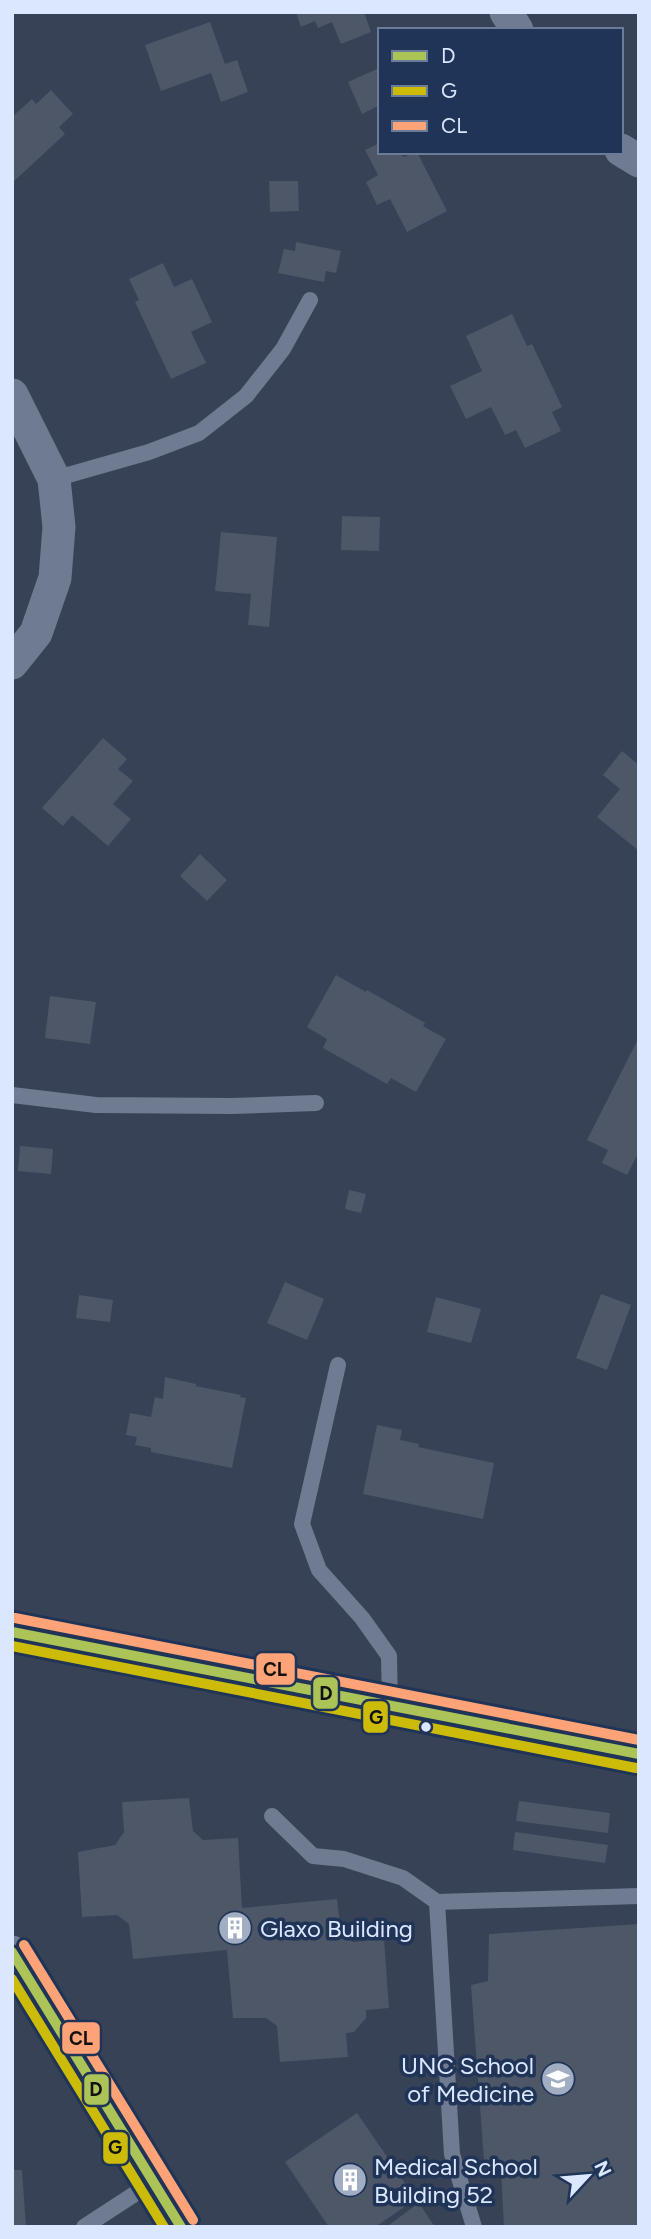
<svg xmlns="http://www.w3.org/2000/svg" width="651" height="2239" viewBox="0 0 651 2239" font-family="Figtree,sans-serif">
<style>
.building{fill:#4d5767}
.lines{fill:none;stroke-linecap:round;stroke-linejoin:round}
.service{stroke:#6f7b91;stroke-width:16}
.minor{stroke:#6f7b91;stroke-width:33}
.primary{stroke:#6f798c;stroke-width:38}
.bus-1-casing{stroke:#203457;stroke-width:16}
.bus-2-casing{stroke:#203457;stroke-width:16}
.bus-3-casing{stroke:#203457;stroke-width:16}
.bus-1{stroke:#acc357;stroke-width:10}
.bus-2{stroke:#ccbc09;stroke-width:10}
.bus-3{stroke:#fea277;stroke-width:10}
.bus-dot{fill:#dae7fe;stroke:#203457;stroke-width:2.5}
.labels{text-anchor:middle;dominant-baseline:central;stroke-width:7;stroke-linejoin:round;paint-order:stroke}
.poi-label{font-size:24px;fill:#dae7fe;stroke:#203457;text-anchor:start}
.line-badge{stroke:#203457;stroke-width:2.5}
.pale-badge-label{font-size:19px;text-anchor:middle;font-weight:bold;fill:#111}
</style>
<rect width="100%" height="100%" fill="#374256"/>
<g class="building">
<polygon points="296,12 364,12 371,32 341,44 332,22 318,28 315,21 301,27"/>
<polygon points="210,22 225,64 237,60 248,92 221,102 211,73 161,91 145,45"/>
<polygon points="377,69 380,75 380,105 362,114 348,82"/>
<polygon points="51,90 73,114 59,127 65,134 12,183 12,117 32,99 36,104"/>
<polygon points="380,143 380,152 401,152 403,157 417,152 447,211 407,232 390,199 377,205 366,182 378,175 365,150"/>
<polygon points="269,181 298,181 299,211 270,212"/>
<polygon points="296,242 341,251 336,273 326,271 324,282 278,273 284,249 295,251"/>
<polygon points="163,263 174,287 192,279 212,322 191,332 206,363 171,379 135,302 139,300 129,279"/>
<polygon points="512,314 527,346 532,344 562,407 552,412 561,431 525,448 516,430 505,435 491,407 466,419 450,386 482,371 466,336"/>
<polygon points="342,516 380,517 379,551 341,550"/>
<polygon points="221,532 277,537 269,627 248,625 251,594 215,591"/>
<polygon points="103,738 127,759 118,769 133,781 113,804 131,819 108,846 72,815 63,826 42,808"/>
<polygon points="622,751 639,765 639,851 597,817 620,789 603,775"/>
<polygon points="200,854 227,880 207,901 180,876"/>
<polygon points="336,975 366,992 367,990 425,1023 423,1026 446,1039 416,1092 391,1078 387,1084 323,1048 327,1039 307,1027"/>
<polygon points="50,996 96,1002 90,1044 45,1038"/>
<polygon points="639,1037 639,1152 627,1175 602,1163 608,1150 587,1140"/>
<polygon points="20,1146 53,1149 51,1174 18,1171"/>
<polygon points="349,1190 366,1194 361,1213 345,1209"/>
<polygon points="285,1282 324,1299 307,1340 267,1323"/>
<polygon points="601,1294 631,1305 607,1370 576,1358"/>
<polygon points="79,1295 113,1300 110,1322 76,1318"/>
<polygon points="436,1297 481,1309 471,1343 427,1332"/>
<polygon points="165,1377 196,1384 196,1386 241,1395 240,1397 246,1398 232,1468 151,1452 151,1448 135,1445 137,1437 126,1435 130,1413 151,1417 155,1397 163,1399"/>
<polygon points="377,1425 402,1430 400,1440 419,1444 418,1447 494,1463 483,1519 363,1494"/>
<polygon points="189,1798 193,1831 203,1840 238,1838 242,1908 337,1899 341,1932 353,1942 384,1939 389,2008 366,2010 366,2018 354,2032 346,2033 348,2057 280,2062 277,2026 266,2018 233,2018 227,1950 133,1959 129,1924 117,1915 82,1917 78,1852 115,1845 124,1832 122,1802"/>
<polygon points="519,1801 610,1813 608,1833 516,1821"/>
<polygon points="515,1832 608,1845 605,1863 513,1850"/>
<polygon points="639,1924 639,2227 504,2227 501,2172 485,2174 471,1985 488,1981 489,1934"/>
<polygon points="357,2113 416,2199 375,2227 329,2227 285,2162"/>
<polygon points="12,2170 22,2170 26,2227 12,2227"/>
<polygon points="419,2203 435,2227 386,2227"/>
</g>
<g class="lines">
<g class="service">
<polyline points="54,479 149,452 199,433 246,396 283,349 310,300"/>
<polyline points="12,1095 96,1105 232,1106 316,1103"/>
<polyline points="338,1365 302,1524 319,1570 362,1618 389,1656 390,1706"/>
<polyline points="272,1816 313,1856 344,1859 403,1878 437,1902"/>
<polyline points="84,2227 153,2182"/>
<polyline points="474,2227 452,2154 437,1902 639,1896"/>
</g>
<g class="minor">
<polyline points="506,12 517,30"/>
<polyline points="621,150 639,161"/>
<polyline points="12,395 54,479 59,527 55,578 36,633 12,663"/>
<polyline points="12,1952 181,2227"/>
</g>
<polyline class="primary" points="12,1632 639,1754"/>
<g class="bus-1-casing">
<g id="bus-1">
<polyline points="12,1632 639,1754"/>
<polyline points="12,1952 181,2227"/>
</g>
</g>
<g class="bus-2-casing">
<g id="bus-2">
<polyline points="12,1646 636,1768"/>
<polyline points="12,1979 164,2227"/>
</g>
</g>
<g class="bus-3-casing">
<g id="bus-3">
<polyline points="15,1618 639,1740"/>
<polyline points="24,1945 193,2220"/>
</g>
</g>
<use href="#bus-1" class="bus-1"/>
<use href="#bus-2" class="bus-2"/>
<use href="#bus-3" class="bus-3"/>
</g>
<defs>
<g id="building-disc" transform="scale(1.75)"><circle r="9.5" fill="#a1adc3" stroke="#203457"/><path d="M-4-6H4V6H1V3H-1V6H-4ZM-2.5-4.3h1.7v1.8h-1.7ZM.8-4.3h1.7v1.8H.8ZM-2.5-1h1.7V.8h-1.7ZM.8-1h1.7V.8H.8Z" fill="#fff"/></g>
<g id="university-disc" transform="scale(1.75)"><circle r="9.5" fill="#a1adc3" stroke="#203457"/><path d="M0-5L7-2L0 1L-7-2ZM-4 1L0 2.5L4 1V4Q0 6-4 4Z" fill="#fff"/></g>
</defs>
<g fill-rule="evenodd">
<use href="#building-disc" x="235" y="1928"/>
<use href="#university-disc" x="558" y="2079"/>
<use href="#building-disc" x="350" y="2180"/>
</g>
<circle class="bus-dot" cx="426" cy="1727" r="6"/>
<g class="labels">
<g class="poi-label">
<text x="260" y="1928">Glaxo Building</text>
<text x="534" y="2065" text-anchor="end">UNC School<tspan x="534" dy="28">of Medicine</tspan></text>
<text x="374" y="2166">Medical School<tspan x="374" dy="28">Building 52</tspan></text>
</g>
</g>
<g class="line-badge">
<rect x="255" y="1652" width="41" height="34" rx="7" fill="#fea277"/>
<rect x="312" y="1676" width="27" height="34" rx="7" fill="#acc357"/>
<rect x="362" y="1700" width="27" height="34" rx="7" fill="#ccbc09"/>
<rect x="61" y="2021" width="40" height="34" rx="7" fill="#fea277"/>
<rect x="83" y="2073" width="27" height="33" rx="7" fill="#acc357"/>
<rect x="102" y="2131" width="27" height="34" rx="7" fill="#ccbc09"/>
</g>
<g class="pale-badge-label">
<text x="275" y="1676">CL</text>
<text x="326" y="1700">D</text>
<text x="376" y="1724">G</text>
<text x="81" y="2045">CL</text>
<text x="96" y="2096">D</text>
<text x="115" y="2154">G</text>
</g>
<rect width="651" height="2239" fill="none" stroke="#dae7fe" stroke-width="28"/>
<rect x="378" y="28" width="245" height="126" fill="#203457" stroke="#6a7c9a" stroke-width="2"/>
<rect x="392" y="51" width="35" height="10" fill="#acc357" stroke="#6a7c9a" stroke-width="2"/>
<text x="441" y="63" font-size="21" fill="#dae7fe">D</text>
<rect x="392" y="86" width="35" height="10" fill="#ccbc09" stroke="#6a7c9a" stroke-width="2"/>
<text x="441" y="98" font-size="21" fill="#dae7fe">G</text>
<rect x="392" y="121" width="35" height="10" fill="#fea277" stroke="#6a7c9a" stroke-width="2"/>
<text x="441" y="133" font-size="21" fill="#dae7fe">CL</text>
<g transform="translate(588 2176) rotate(64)" stroke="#203457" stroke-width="5" paint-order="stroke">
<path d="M0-5L12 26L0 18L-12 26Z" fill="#dae7fe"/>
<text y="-10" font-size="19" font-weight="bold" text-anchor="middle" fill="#dae7fe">N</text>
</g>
</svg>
